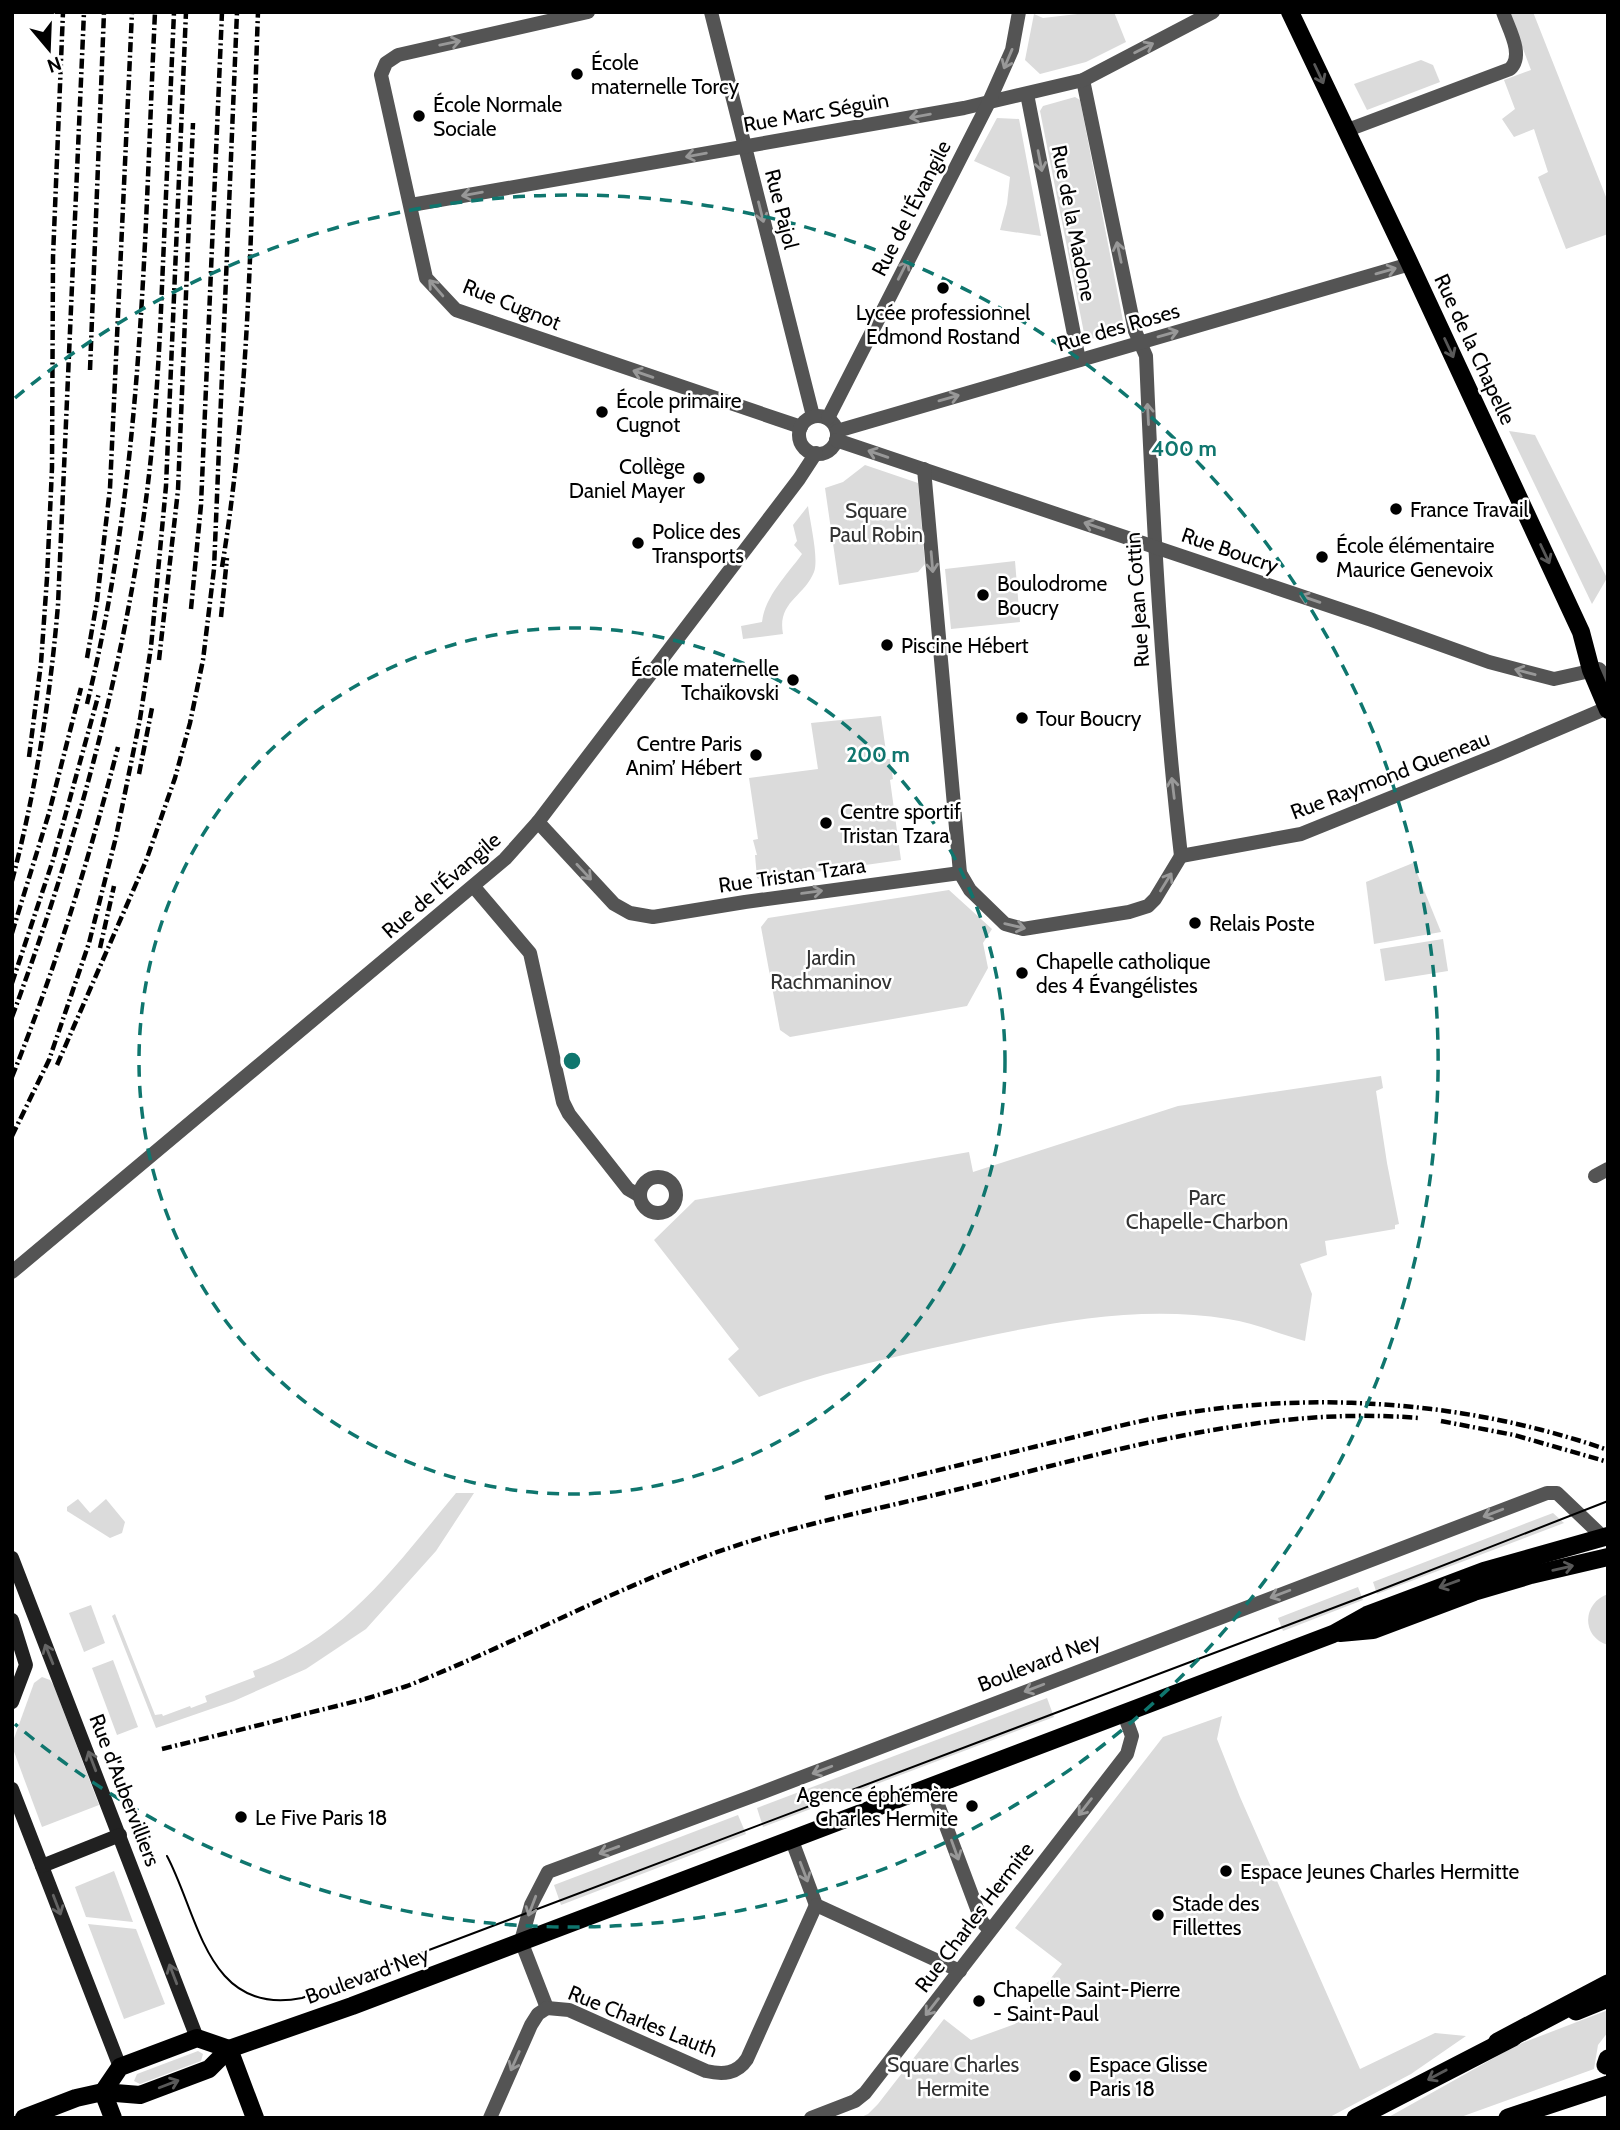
<svg xmlns="http://www.w3.org/2000/svg" width="1620" height="2130" viewBox="0 0 1620 2130" font-family="Cabin,sans-serif">
<style>
.green{fill:#dbdbdb}
.lines{fill:none;stroke-linecap:round;stroke-linejoin:round}
.minor{stroke:#545454;stroke-width:14}
.secondary{stroke:#212121;stroke-width:14}
.primary{stroke:#000;stroke-width:18}
.trunk{stroke:#000;stroke-width:19}
.motorway{stroke:#000;stroke-width:21}
.tram{stroke:#000;stroke-width:2}
.rail{stroke:#000;stroke-width:4.5;stroke-dasharray:10 3.5 2 3.5;stroke-linecap:butt}
.oneway{stroke:#989898}
.oneway2{stroke:#595959}
.oneway3{stroke:#646464}
.ring{fill:none;stroke:#0f766e;stroke-width:3.5;stroke-dasharray:12 9}
.poi-dot{fill:#000;stroke:#fff;stroke-width:2.5}
.labels{text-anchor:middle;dominant-baseline:central;stroke-width:5;stroke-linejoin:round;paint-order:stroke}
.poi-label{font-size:21px;fill:#000;stroke:#fff;text-anchor:start}
.street-label{font-size:21px;fill:#000;stroke:#fff}
.park-label{font-size:21px;fill:#323232;stroke:#fff}
.centre{fill:#0f766e;stroke:#fff;stroke-width:3.5}
.ring-label{font-size:21px;text-anchor:middle;font-weight:bold;fill:#0f766e;stroke:#fff;stroke-width:5;stroke-linejoin:round;paint-order:stroke}
</style>
<rect width="100%" height="100%" fill="#fff"/>
<g class="green">
<polygon points="1095,12 1114,12 1126,42 1086,62 1040,74 1025,60 1034,14 1043,18"/>
<polygon points="1509,12 1533,12 1608,202 1608,234 1566,249 1538,177 1548,172 1534,129 1514,137 1502,119 1515,109 1504,80 1531,70"/>
<polygon points="1421,60 1433,65 1440,82 1367,110 1354,84"/>
<path d="M1075,97l5,3 44,226c-7,9 -29,14 -39,12l-45,-227 3,-5z"/>
<polygon points="997,118 1019,119 1041,236 1000,230 1007,204 1010,177 974,161"/>
<polygon points="1509,431 1535,435 1607,578 1592,604"/>
<polygon points="865,465 918,483 925,564 918,572 839,585 825,488 843,482"/>
<path d="M808,506c2,16 11,53 6,66 -10,25 -37,30 -31,62l-40,5 -2,-13 21,-4c3,-26 25,-47 40,-68l-8,-9 3,-4 -4,-16z"/>
<polygon points="1015,561 1020,622 951,629 945,569"/>
<polygon points="881,716 887,759 890,759 893,779 890,780 901,860 794,875 794,879 773,882 772,880 762,881 757,878 755,855 757,855 753,840 758,839 749,778 818,769 811,723"/>
<polygon points="1413,863 1441,932 1374,944 1366,882"/>
<polygon points="949,890 992,929 983,943 988,968 967,1006 790,1037 780,1030 761,927 768,918"/>
<polygon points="1443,939 1448,971 1385,981 1380,949"/>
<path d="M1381,1076l2,12 -7,3 11,72 12,61 -4,1v4l-70,12 2,14 -27,9 12,30 -7,47c-25,-7 -51,-18 -77,-22 -100,-16 -198,8 -295,29 -59,14 -118,26 -174,49l-31,-38 11,-10 -85,-109 41,-40 274,-48 4,20 205,-66z"/>
<path d="M456,1493h18l-38,58 -70,78 -60,40 -72,32 -78,27 -44,-112 3,-2 40,101 7,-1 1,2 27,-10 1,2 16,-6 -2,-6 50,-19 -2,-6c93,-33 143,-106 203,-178z"/>
<polygon points="78,1499 90,1513 106,1499 125,1522 122,1533 110,1538 67,1511 67,1507"/>
<polygon points="1553,1513 1564,1523 1377,1594 1373,1582"/>
<polygon points="1358,1587 1363,1600 1283,1631 1278,1618"/>
<path d="M1608,1594v51c-27,-8 -26,-42 0,-51z"/>
<polygon points="91,1605 105,1643 84,1652 69,1613"/>
<polygon points="113,1660 138,1727 117,1735 92,1668"/>
<polygon points="42,1677 50,1680 54,1686 99,1805 42,1827 13,1749 13,1741 34,1683"/>
<polygon points="1047,1698 1054,1717 763,1827 757,1808"/>
<polygon points="1222,1716 1217,1739 1240,1797 1360,2069 1435,2033 1466,2036 1411,2074 1328,2118 859,2118 868,2114 878,2104 944,2019 971,2040 1015,2024 1062,1964 1015,1928 1163,1737"/>
<polygon points="738,1815 746,1834 561,1905 554,1885"/>
<polygon points="114,1871 133,1922 86,1917 75,1887"/>
<polygon points="88,1924 136,1929 165,2004 124,2019"/>
<polygon points="1608,2010 1608,2032 1598,2045 1594,2069 1458,2118 1387,2118 1517,2045"/>
<polygon points="198,2051 203,2054 201,2061 140,2084 134,2081 137,2074"/>
</g>
<g class="lines">
<g class="minor">
<polyline points="588,12 398,55 386,63 381,75 426,278 456,310 801,427"/>
<polyline points="711,12 813,416"/>
<path d="M1083,80l52,251 11,25c7,167 16,334 35,500"/>
<polyline points="1027,94 1079,360"/>
<path d="M1345,131l165,-62c15,-14 -2,-41 -7,-57"/>
<polyline points="411,205 964,108 1083,80 1213,12"/>
<circle cx="818" cy="435" r="19"/>
<polyline points="828,418 988,104 1012,50 1019,12"/>
<polyline points="837,431 1410,264"/>
<polyline points="836,440 1372,620 1489,662 1554,679 1599,669 1608,680"/>
<polyline points="924,469 960,873"/>
<polyline points="538,822 614,904 630,913 653,917 745,902 960,873 970,890 1005,924 1023,929 1129,912 1148,906 1155,899 1181,856"/>
<polyline points="1181,856 1301,834 1497,755 1607,708"/>
<polyline points="474,887 530,953 563,1102 569,1114 628,1189 640,1196"/>
<polyline points="1595,1176 1608,1169"/>
<circle cx="658" cy="1195" r="18"/>
<polyline points="12,1272 505,859 538,822 799,479 816,453"/>
<polyline points="931,1786 982,1922 990,1930"/>
<polyline points="791,1838 816,1905 960,1971"/>
<polyline points="547,2008 521,1941 531,1905 548,1872 750,1797 1547,1493 1557,1493 1603,1537"/>
<path d="M547,2008l22,2 137,61c17,4 31,3 41,-12l69,-154"/>
<polyline points="490,2118 531,2025 538,2014 547,2008"/>
<polyline points="811,2118 855,2101 865,2093 1127,1754 1132,1736 1124,1714"/>
</g>
<g class="secondary">
<polyline points="12,1558 197,2038"/>
<polyline points="12,1620 26,1665 12,1702"/>
<polyline points="12,1789 120,2067"/>
<polyline points="42,1866 120,1835"/>
</g>
<g class="primary">
<polyline points="1290,12 1410,264 1581,632 1591,670 1608,710"/>
<polyline points="1340,1633 1373,1630 1474,1592 1531,1575 1608,1557"/>
<polyline points="229,2049 255,2118"/>
<polyline points="103,2092 120,2067 197,2038 229,2049"/>
<polyline points="103,2092 113,2118"/>
<polyline points="24,2118 76,2098 103,2092 140,2095 209,2069 229,2049 352,2006 1333,1634 1367,1615 1407,1600 1484,1571 1608,1536"/>
</g>
<g class="trunk">
<polyline points="1576,2011 1608,1998"/>
<polyline points="1606,2065 1608,2059"/>
<polyline points="1356,2118 1513,2037"/>
<polyline points="1508,2118 1608,2085"/>
</g>
<polyline class="motorway" points="1498,2043 1608,1985"/>
<path class="tram" d="M167,1856c32,60 40,161 135,142l1068,-404 238,-93"/>
<g class="rail">
<polyline points="90,370 104,12"/>
<path d="M222,567c30,-183 29,-370 36,-555"/>
<polyline points="191,609 201,505 222,12"/>
<polyline points="221,617 227,558"/>
<polyline points="87,658 97,601 110,488 132,12"/>
<polyline points="159,660 178,490 193,123"/>
<path d="M87,704c56,-227 57,-460 68,-692"/>
<polyline points="29,757 41,663 47,578 52,468 53,257 63,12"/>
<polyline points="139,774 152,708"/>
<path d="M12,881c24,-91 38,-182 46,-276l26,-593"/>
<polyline points="12,933 49,813 81,688"/>
<polyline points="100,948 114,886"/>
<polyline points="12,983 53,860 99,693"/>
<path d="M12,1017c61,-164 109,-336 133,-510 10,-73 14,-147 17,-221 4,-91 8,-182 12,-274"/>
<polyline points="57,1065 146,861 175,778 190,723 203,660 214,569 237,12"/>
<path d="M12,1077c43,-107 77,-218 106,-330"/>
<polyline points="12,1136 49,1060 89,943 116,837 140,719 151,647 166,486 186,12"/>
<polyline points="1441,1421 1514,1435 1608,1462"/>
<path d="M825,1498c73,-18 147,-36 221,-54 46,-11 92,-24 139,-31 141,-22 288,-10 423,37"/>
<path d="M162,1749l203,-50 42,-13c97,-38 189,-88 286,-125 84,-33 174,-49 262,-71 151,-37 306,-85 464,-72"/>
</g>
</g>
<defs><path id="oneway-shaft" d="M-6 0H5M1.5-3L5.5 0L1.5 3" fill="none" stroke-width="1.6" stroke-linecap="round" stroke-linejoin="round" transform="scale(1.75)"/></defs>
<g class="oneway">
<use href="#oneway-shaft" transform="translate(450 43) rotate(-12)"/>
<use href="#oneway-shaft" transform="translate(1144 48) rotate(-27)"/>
<use href="#oneway-shaft" transform="translate(1008 59) rotate(113)"/>
<use href="#oneway-shaft" transform="translate(920 116) rotate(170)"/>
<use href="#oneway-shaft" transform="translate(696 155) rotate(170)"/>
<use href="#oneway-shaft" transform="translate(1040 161) rotate(79)"/>
<use href="#oneway-shaft" transform="translate(472 194) rotate(170)"/>
<use href="#oneway-shaft" transform="translate(761 212) rotate(76)"/>
<use href="#oneway-shaft" transform="translate(1119 252) rotate(-102)"/>
<use href="#oneway-shaft" transform="translate(903 270) rotate(-63)"/>
<use href="#oneway-shaft" transform="translate(1386 271) rotate(-16)"/>
<use href="#oneway-shaft" transform="translate(436 288) rotate(-131)"/>
<use href="#oneway-shaft" transform="translate(1168 334) rotate(-16)"/>
<use href="#oneway-shaft" transform="translate(643 374) rotate(-161)"/>
<use href="#oneway-shaft" transform="translate(949 398) rotate(-16)"/>
<use href="#oneway-shaft" transform="translate(1148 414) rotate(-93)"/>
<use href="#oneway-shaft" transform="translate(878 454) rotate(-161)"/>
<use href="#oneway-shaft" transform="translate(1094 526) rotate(-161)"/>
<use href="#oneway-shaft" transform="translate(932 562) rotate(85)"/>
<use href="#oneway-shaft" transform="translate(1310 599) rotate(-161)"/>
<use href="#oneway-shaft" transform="translate(1525 672) rotate(-165)"/>
<use href="#oneway-shaft" transform="translate(1173 788) rotate(-97)"/>
<use href="#oneway-shaft" transform="translate(584 872) rotate(47)"/>
<use href="#oneway-shaft" transform="translate(1166 882) rotate(-58)"/>
<use href="#oneway-shaft" transform="translate(812 892) rotate(-8)"/>
<use href="#oneway-shaft" transform="translate(1015 926) rotate(13)"/>
<use href="#oneway-shaft" transform="translate(1493 1513) rotate(159)"/>
<use href="#oneway-shaft" transform="translate(1280 1594) rotate(159)"/>
<use href="#oneway-shaft" transform="translate(1034 1688) rotate(159)"/>
<use href="#oneway-shaft" transform="translate(822 1770) rotate(159)"/>
<use href="#oneway-shaft" transform="translate(1085 1807) rotate(128)"/>
<use href="#oneway-shaft" transform="translate(609 1850) rotate(160)"/>
<use href="#oneway-shaft" transform="translate(955 1850) rotate(70)"/>
<use href="#oneway-shaft" transform="translate(804 1872) rotate(69)"/>
<use href="#oneway-shaft" transform="translate(532 1906) rotate(111)"/>
<use href="#oneway-shaft" transform="translate(932 2007) rotate(128)"/>
<use href="#oneway-shaft" transform="translate(515 2061) rotate(114)"/>
</g>
<g class="oneway2">
<use href="#oneway-shaft" transform="translate(1319 74) rotate(65)"/>
<use href="#oneway-shaft" transform="translate(1449 348) rotate(65)"/>
<use href="#oneway-shaft" transform="translate(1545 554) rotate(65)"/>
<use href="#oneway-shaft" transform="translate(1563 1568) rotate(-13)"/>
<use href="#oneway-shaft" transform="translate(1449 1584) rotate(160)"/>
<use href="#oneway-shaft" transform="translate(1437 2075) rotate(152)"/>
<use href="#oneway-shaft" transform="translate(169 2084) rotate(-21)"/>
</g>
<g class="oneway3">
<use href="#oneway-shaft" transform="translate(49 1654) rotate(-112)"/>
<use href="#oneway-shaft" transform="translate(92 1761) rotate(-111)"/>
<use href="#oneway-shaft" transform="translate(57 1905) rotate(69)"/>
<use href="#oneway-shaft" transform="translate(173 1974) rotate(-111)"/>
</g>
<g class="ring">
<circle cx="572" cy="1061" r="433"/>
<path d="M15 398A866 866 0 1 1 15 1724"/>
</g>
<g class="poi-dot">
<circle cx="577" cy="74" r="7"/>
<circle cx="419" cy="116" r="7"/>
<circle cx="943" cy="288" r="7"/>
<circle cx="602" cy="412" r="7"/>
<circle cx="699" cy="478" r="7"/>
<circle cx="1396" cy="509" r="7"/>
<circle cx="638" cy="543" r="7"/>
<circle cx="1322" cy="557" r="7"/>
<circle cx="983" cy="595" r="7"/>
<circle cx="887" cy="645" r="7"/>
<circle cx="793" cy="680" r="7"/>
<circle cx="1022" cy="718" r="7"/>
<circle cx="756" cy="755" r="7"/>
<circle cx="826" cy="823" r="7"/>
<circle cx="1195" cy="923" r="7"/>
<circle cx="1022" cy="973" r="7"/>
<circle cx="972" cy="1806" r="7"/>
<circle cx="241" cy="1817" r="7"/>
<circle cx="1226" cy="1871" r="7"/>
<circle cx="1158" cy="1915" r="7"/>
<circle cx="979" cy="2001" r="7"/>
<circle cx="1075" cy="2076" r="7"/>
</g>
<g class="labels">
<g class="poi-label">
<text x="591" y="62">École<tspan x="591" dy="24">maternelle Torcy</tspan></text>
<text x="433" y="104">École Normale<tspan x="433" dy="24">Sociale</tspan></text>
<text x="943" y="312" text-anchor="middle">Lycée professionnel<tspan x="943" dy="24">Edmond Rostand</tspan></text>
<text x="616" y="400">École primaire<tspan x="616" dy="24">Cugnot</tspan></text>
<text x="685" y="466" text-anchor="end">Collège<tspan x="685" dy="24">Daniel Mayer</tspan></text>
<text x="1410" y="509">France Travail</text>
<text x="652" y="531">Police des<tspan x="652" dy="24">Transports</tspan></text>
<text x="1336" y="545">École élémentaire<tspan x="1336" dy="24">Maurice Genevoix</tspan></text>
<text x="997" y="583">Boulodrome<tspan x="997" dy="24">Boucry</tspan></text>
<text x="901" y="645">Piscine Hébert</text>
<text x="779" y="668" text-anchor="end">École maternelle<tspan x="779" dy="24">Tchaïkovski</tspan></text>
<text x="1036" y="718">Tour Boucry</text>
<text x="742" y="743" text-anchor="end">Centre Paris<tspan x="742" dy="24">Anim’ Hébert</tspan></text>
<text x="840" y="811">Centre sportif<tspan x="840" dy="24">Tristan Tzara</tspan></text>
<text x="1209" y="923">Relais Poste</text>
<text x="1036" y="961">Chapelle catholique<tspan x="1036" dy="24">des 4 Évangélistes</tspan></text>
<text x="958" y="1794" text-anchor="end">Agence éphémère<tspan x="958" dy="24">Charles Hermite</tspan></text>
<text x="255" y="1817">Le Five Paris 18</text>
<text x="1240" y="1871">Espace Jeunes Charles Hermitte</text>
<text x="1172" y="1903">Stade des<tspan x="1172" dy="24">Fillettes</tspan></text>
<text x="993" y="1989">Chapelle Saint-Pierre<tspan x="993" dy="24">- Saint-Paul</tspan></text>
<text x="1089" y="2064">Espace Glisse<tspan x="1089" dy="24">Paris 18</tspan></text>
</g>
<g class="street-label">
<text transform="translate(816 112) rotate(-10)">Rue Marc Séguin</text>
<text transform="translate(911 208) rotate(-63)">Rue de l'Évangile</text>
<text transform="translate(782 209) rotate(76)">Rue Pajol</text>
<text transform="translate(1074 223) rotate(79)">Rue de la Madone</text>
<text transform="translate(512 304) rotate(22)">Rue Cugnot</text>
<text transform="translate(1118 327) rotate(-16)">Rue des Roses</text>
<text transform="translate(1475 349) rotate(65)">Rue de la Chapelle</text>
<text transform="translate(1230 550) rotate(19)">Rue Boucry</text>
<text transform="translate(1137 600) rotate(-94)">Rue Jean Cottin</text>
<text transform="translate(1390 775) rotate(-21)">Rue Raymond Queneau</text>
<text transform="translate(792 875) rotate(-8)">Rue Tristan Tzara</text>
<text transform="translate(441 885) rotate(-41)">Rue de l'Évangile</text>
<text transform="translate(1039 1662) rotate(-21)">Boulevard Ney</text>
<text transform="translate(125 1790) rotate(69)">Rue d'Aubervilliers</text>
<text transform="translate(974 1917) rotate(-53)">Rue Charles Hermite</text>
<text transform="translate(367 1975) rotate(-20)">Boulevard Ney</text>
<text transform="translate(643 2021) rotate(22)">Rue Charles Lauth</text>
</g>
<g class="park-label">
<text x="876" y="510">Square<tspan x="876" dy="24">Paul Robin</tspan></text>
<text x="831" y="957">Jardin<tspan x="831" dy="24">Rachmaninov</tspan></text>
<text x="1207" y="1197">Parc<tspan x="1207" dy="24">Chapelle-Charbon</tspan></text>
<text x="953" y="2064">Square Charles<tspan x="953" dy="24">Hermite</tspan></text>
</g>
</g>
<circle cx="572" cy="1061" r="10" class="centre"/>
<g class="ring-label">
<text x="1184" y="456">400 m</text>
<text x="878" y="762">200 m</text>
</g>
<rect width="1620" height="2130" fill="none" stroke="#000000" stroke-width="28"/>
<g transform="translate(49 49) rotate(161)" stroke="#ffffff" stroke-width="5" paint-order="stroke">
<path d="M0-5L12 26L0 18L-12 26Z" fill="#000000"/>
<text y="-10" font-size="19" font-weight="bold" text-anchor="middle" fill="#000000">N</text>
</g>
</svg>
